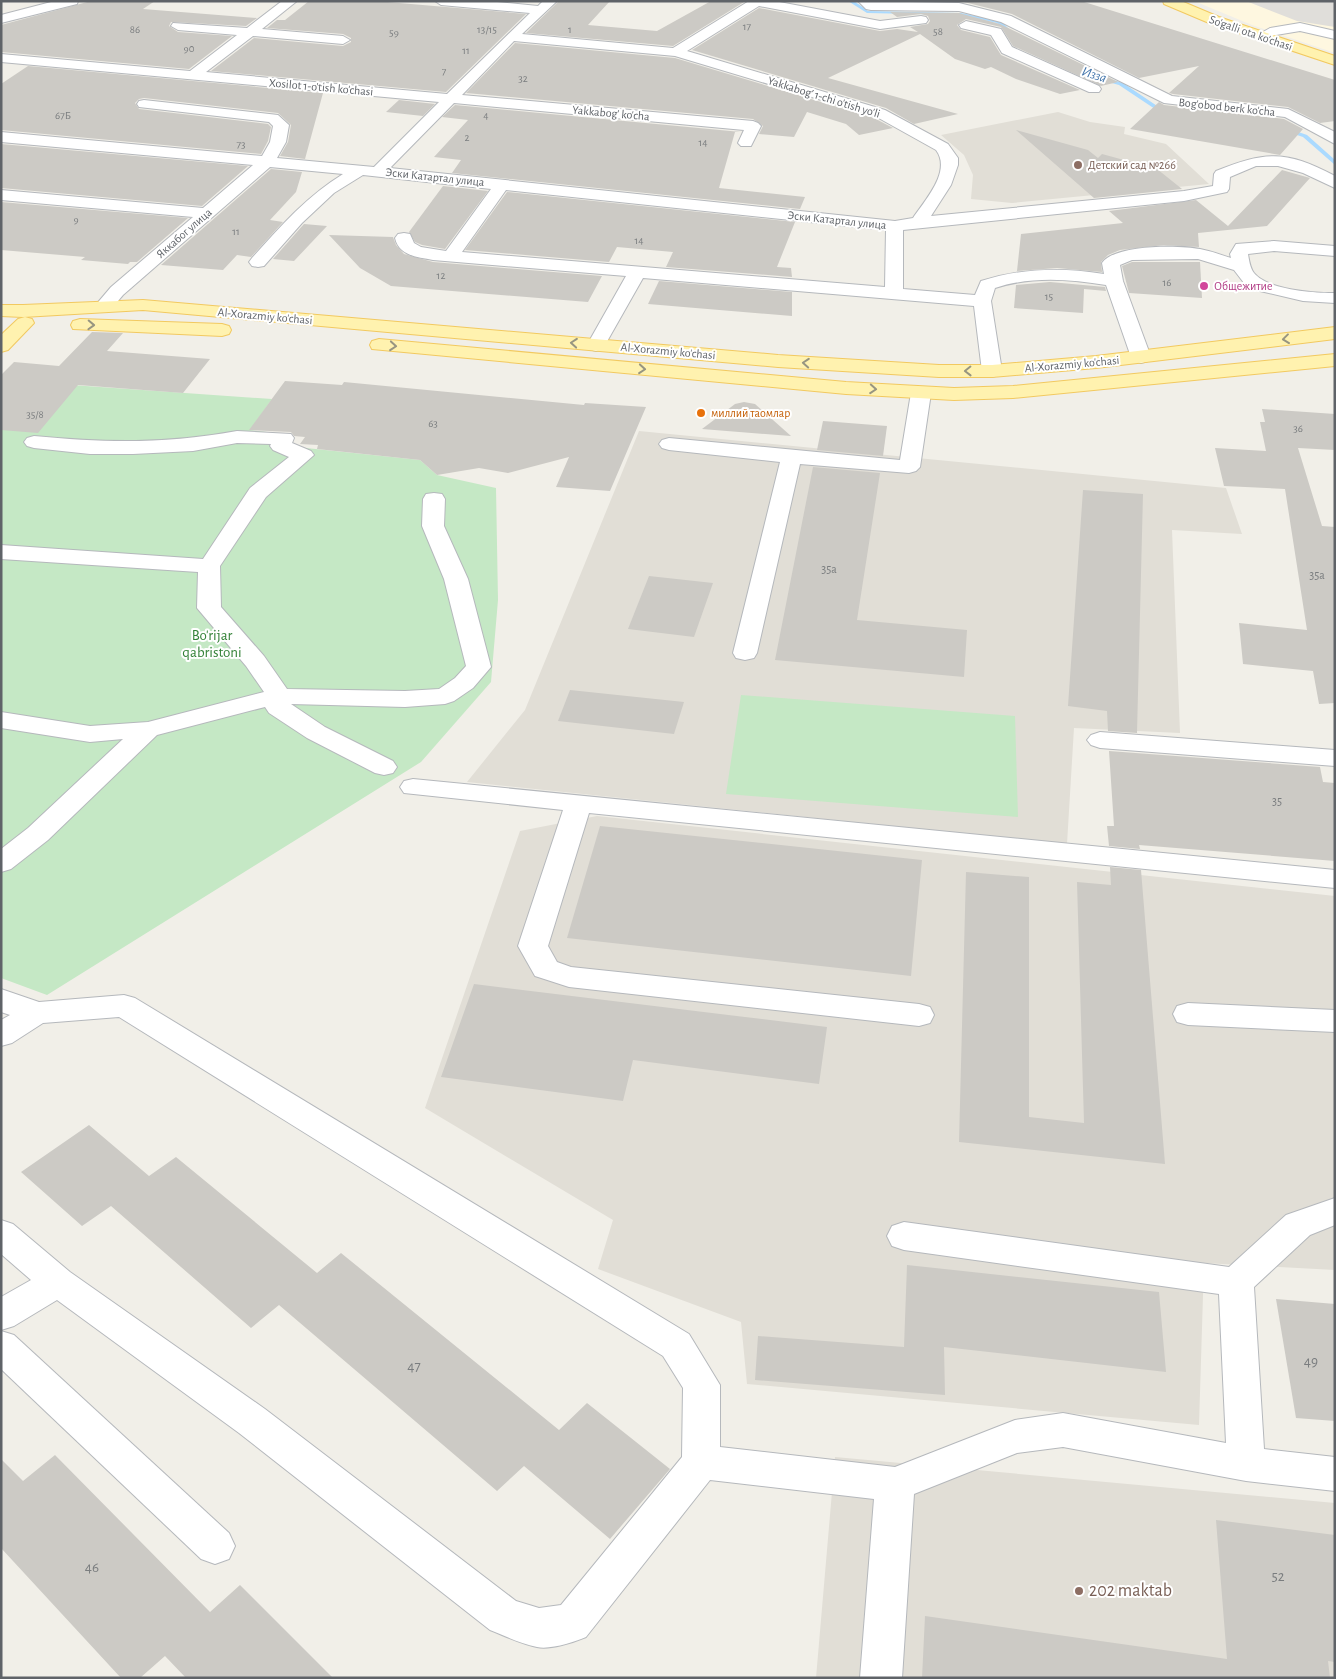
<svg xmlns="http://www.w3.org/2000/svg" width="1336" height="1679" viewBox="0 0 1336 1679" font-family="'Alegreya Sans',sans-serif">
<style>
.commercial{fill:#fef7e0}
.industrial{fill:#e0deda}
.education{fill:#e1ded6}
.green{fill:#c5e8c5}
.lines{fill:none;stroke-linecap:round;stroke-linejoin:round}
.stream{fill:#aadaff;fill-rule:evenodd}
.building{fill:#cccac5}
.minor-casing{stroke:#b5b8bc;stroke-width:2}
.major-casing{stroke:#f2c960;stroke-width:2}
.minor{fill:#fff;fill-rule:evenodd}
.major{fill:#fff2af;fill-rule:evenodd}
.oneway{stroke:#979581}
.education-dot{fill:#8d6e63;stroke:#fff;stroke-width:2}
.hotel-dot{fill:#d1479c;stroke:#fff;stroke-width:2}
.food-dot{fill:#e8710a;stroke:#fff;stroke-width:2}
.labels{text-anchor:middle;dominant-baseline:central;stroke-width:4;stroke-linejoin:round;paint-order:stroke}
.far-number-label{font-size:11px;fill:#7a7d7f}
.far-street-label{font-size:12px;fill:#5f6368;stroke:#fff}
.far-education-label{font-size:12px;fill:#785e54;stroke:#fff;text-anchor:start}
.far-hotel-label{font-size:12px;fill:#b23c85;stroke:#fff;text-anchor:start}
.far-food-label{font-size:12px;fill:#c56008;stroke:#fff;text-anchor:start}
.number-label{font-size:12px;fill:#7a7d7f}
.far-water-label{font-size:14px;font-style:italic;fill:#4174aa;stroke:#fff}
.park-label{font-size:15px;fill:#348238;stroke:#fff}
.near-number-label{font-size:15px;fill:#7a7d7f}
.near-education-label{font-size:18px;fill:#785e54;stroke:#fff;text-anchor:start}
</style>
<rect width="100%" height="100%" fill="#f1efe8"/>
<polygon class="commercial" points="1194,1 1335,1 1335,53 1252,25"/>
<polygon class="industrial" points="1246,1 1335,1 1335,27 1297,21"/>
<g class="education">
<polygon points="1058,112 1090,122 1125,127 1124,134 1166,144 1209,184 1012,203 971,199 973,175 964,155 941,135"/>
<polygon points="639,431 1226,488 1242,534 1172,530 1180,733 1074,728 1067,844 467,782 525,710"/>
<polygon points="597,816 1335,896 1335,1270 1204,1263 1199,1425 747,1384 741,1322 598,1269 613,1220 425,1108 520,831"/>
<polygon points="835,1457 1335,1503 1335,1678 816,1678"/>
</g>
<g class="green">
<polygon points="43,383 272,399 250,430 293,435 287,446 420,460 437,475 496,488 498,600 491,682 421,762 47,995 1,978 1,430"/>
<polygon points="741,695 1015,716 1018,817 726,794"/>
</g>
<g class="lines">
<g class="stream">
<polygon points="848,1 854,1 868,11 961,13 1001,21 1013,33 1009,34 997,23 961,15 867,13"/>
<polygon points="1103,77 1123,83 1169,114 1164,115 1119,85 1101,80 1101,78"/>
<polygon points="1287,128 1307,135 1335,160 1335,165 1303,137 1285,131 1285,129"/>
</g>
</g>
<g class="building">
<polygon points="91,1 155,1 143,9 257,18 246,26 171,22 169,26 178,32 232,36 189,69 1,52 1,25"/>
<polygon points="309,1 376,1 526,14 446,92 211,71 254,38 343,46 351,42 351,38 343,34 267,28 277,20 285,20"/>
<polygon points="559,1 610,1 588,25 657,31 711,1 744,2 673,46 526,33"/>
<polygon points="960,1 1081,1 1335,80 1335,121 1320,123 1288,107 1173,94 1169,93 1199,66 1139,78 1012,14"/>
<polygon points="759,8 880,31 897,29 918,32 910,27 928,24 930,21 928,16 921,14 897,17 890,12 959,13 1000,24 1118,82 1101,86 1013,46 1001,27 966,19 957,25 961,30 990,37 1001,55 1080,90 1060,94 1016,79 991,67 985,69 955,59 920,34 828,78 958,114 914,124 886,108 692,50"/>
<polygon points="515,43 675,58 874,118 893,128 859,135 846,124 807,112 794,137 759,134 763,126 753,119 466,93"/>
<polygon points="28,66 323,93 305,159 280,156 288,142 291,125 278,113 144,98 139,99 135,103 139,109 268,124 271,127 268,141 261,154 1,130 1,84"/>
<polygon points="399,100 435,104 423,116 386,112"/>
<polygon points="1159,102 1164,105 1284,119 1303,129 1280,155 1130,129"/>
<polygon points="455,105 741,132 735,132 719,188 805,197 800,209 452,173 461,160 434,157 468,120 442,117"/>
<polygon points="1016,130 1088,150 1098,158 1102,154 1157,169 1182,189 1094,198"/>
<polygon points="1,144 248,166 202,206 1,188"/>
<polygon points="271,169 302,172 296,192 270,220 283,222 251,257 237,255 223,270 161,265"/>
<polygon points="1282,170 1310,178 1267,226 1198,233 1199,247 1164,245 1120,250 1108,255 1101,262 1102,272 1057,268 1017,271 1021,234 1123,223 1109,211 1196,200 1228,226"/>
<polygon points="443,186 488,191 445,249 422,245 415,242 409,232"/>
<polygon points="507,192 795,222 777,267 791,268 792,277 666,267 673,252 617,247 609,262 465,250"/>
<polygon points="1,202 188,218 137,262 130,262 128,264 81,260 85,257 1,250"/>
<polygon points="304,224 327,226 294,261 273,259"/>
<polygon points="329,235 393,237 396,245 404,254 433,262 602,276 588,302 391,286 360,268"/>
<polygon points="1132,262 1200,262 1202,298 1129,293 1122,266"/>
<polygon points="659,281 792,292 792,316 648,304"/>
<polygon points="1050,282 1105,287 1106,291 1084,289 1083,313 1014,308 1016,285"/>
<polygon points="92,332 123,333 107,351 210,359 183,393 78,385 38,433 1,430 1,375 14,362 59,366"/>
<polygon points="285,381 342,385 344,382 584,405 585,403 646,407 610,491 556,487 569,457 508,473 479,468 437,475 420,460 317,449 318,445 300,444 305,437 294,436 291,432 249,430"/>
<polygon points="744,402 755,404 791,436 702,429 735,404"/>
<polygon points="1262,409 1335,414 1335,450 1298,448 1322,526 1335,527 1335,703 1319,704 1313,671 1243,664 1239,623 1307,630 1285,489 1224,486 1215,448 1266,451 1260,422 1265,422"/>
<polygon points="823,421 887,426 883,456 817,450"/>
<polygon points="813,467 880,473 857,620 967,630 964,677 775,660"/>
<polygon points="1083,490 1143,494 1137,733 1108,731 1107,711 1068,706"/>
<polygon points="649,576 713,583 694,637 628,629"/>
<polygon points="570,690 684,702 674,734 558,721"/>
<polygon points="1109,751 1320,767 1323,782 1335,783 1335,861 1139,845 1140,849 1109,846 1107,826 1114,826"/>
<polygon points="600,826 922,860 911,976 567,938"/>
<polygon points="1110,867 1141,870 1165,1164 959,1142 966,872 1029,877 1029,1117 1084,1123 1077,882 1111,885"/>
<polygon points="474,984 827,1027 819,1084 633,1060 623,1101 441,1077"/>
<polygon points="89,1125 149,1176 176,1157 317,1273 341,1253 559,1430 587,1403 670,1469 610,1539 524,1466 497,1491 279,1305 251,1328 111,1206 82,1226 21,1172"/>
<polygon points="907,1265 1159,1292 1166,1372 944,1347 945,1395 755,1380 758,1336 904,1347"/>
<polygon points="1276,1299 1335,1304 1335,1421 1296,1418"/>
<polygon points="55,1455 210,1612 240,1585 333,1678 186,1678 165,1656 140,1678 121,1678 1,1548 1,1459 23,1481"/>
<polygon points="1216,1520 1335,1535 1335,1662 1328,1661 1330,1678 922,1678 925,1616 1227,1659"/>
</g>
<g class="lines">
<g class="minor-casing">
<g id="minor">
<polygon points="55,1 78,1 77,4 1,23 1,15"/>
<path d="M282,1h15l-35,28 81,7 7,4 -7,4 -90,-8 -47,36 241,22 83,-81 -89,-8 -6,-4h52l51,5 5,-5h14l-35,33 151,14 76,-47h25l106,20 41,-5 5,1 2,3 -2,3 -46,6 -121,-23 -72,45 198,59 63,34 10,14v7l-7,20 -20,31 253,-25 29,-5 1,-12 2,-3c50,-20 70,-21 119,5v12l-32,-15 -25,-7h-22l-26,11 -1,12 -2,3 -43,9 -281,29v59l72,6 6,-14c41,-13 80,-14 123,-7l-2,-11c13,-19 78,-18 98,-14 11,2 21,6 31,9l-1,-4 6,-10 38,-3 61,5v10l-61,-5 -26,3c1,6 2,14 6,19 14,17 60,20 81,20v10l-32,-2 -43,-10 -16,-8 -10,-13 -36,-11 -66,1 -12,5 3,16 28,76 -3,4 -7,2 -7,-2 -3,-4 -25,-72c-37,-6 -74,-9 -111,3l-4,13 11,70 -3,4 -7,2 -7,-2 -3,-4 -8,-65 -331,-28 -38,67 -2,4 -7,2 -7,-2 -2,-4 39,-69 -193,-16c-15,-3 -34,-4 -38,-22l3,-4 6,-1 6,1 4,9 7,4 25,4 45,-62 -128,-14 -29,18 -32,30 -38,43 -6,1 -6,-1 -3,-4 3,-4c28,-31 55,-62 91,-84l-73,-7 -147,128c-8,9 -13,19 -26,16l-3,-4 17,-20 82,-70 -192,-17v-10l202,18 50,-43 -252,-23v-10l261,24 8,-14 3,-16 -4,-4 -130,-15 -2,-3 2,-3 5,-1 134,15 11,10 -3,17 -9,16 97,9 65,-65 -438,-40v-8l189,17 47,-36 -59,-5 -7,-4 2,-3 74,5zM514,41l161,15 200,60 61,34c16,21 -11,50 -23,68l-18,3 -505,-53 64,-65 290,27 -6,13 3,3h10l10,-20 -3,-3 -5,-2 -291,-26zM506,190l380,40 -1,57 -423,-35z"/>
<polygon points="858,1 959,3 1011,16 1172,96 1288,109 1335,132 1335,144 1285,117 1164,103 1001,22 959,11 871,10 866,9"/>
<polygon points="966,21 1001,29 1012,47 1099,86 1101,89 1099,92 1089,92 1002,53 991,35 961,28 959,25"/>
<polygon points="1300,23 1335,31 1335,39 1300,31 1270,36 1263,32 1270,28"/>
<polygon points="921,387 928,389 931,393 920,467 916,471 909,473 800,464 757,653 754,658 745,660 736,658 733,653 780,462 669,450 662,448 659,444 662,440 669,438 900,460 911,393 914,389"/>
<path d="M237,431l54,3 3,4 -2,5 19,8 3,4 -48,42 -46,69 1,41 43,49 23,33 118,2 34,-2 16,-11 11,-12 -22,-87 -22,-53 1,-27 3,-5 8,-1 8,1 3,5 -1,27 24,53 23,88 -18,21 -19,13 -9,3 -40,3 -114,-3 34,23 68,34 4,6 -4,6 -9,2 -9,-2 -68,-35 -38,-25 -4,-6 -108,28 -109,105 -37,29 -10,3v-23l27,-21 95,-89 -33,3 -89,-14v-16l89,14 58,-4 116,-30 -18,-26 -49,-58 1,-36 -197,-13v-14l202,14 47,-71 39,-31 -16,-7 -3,-4 1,-2 -34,-1 -44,8 -60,3h-43l-56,-6 -7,-2 -3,-4 3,-4 7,-2c72,7 132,8 203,-5z"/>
<polygon points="1100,732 1335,750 1335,766 1100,748 1091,745 1087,740 1091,735"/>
<polygon points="413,779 1335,870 1335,888 589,813 548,946 557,962 571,967 919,1004 930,1007 934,1015 930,1023 919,1026 569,987 535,976 518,946 563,810 404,793 400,787 404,781"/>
<path d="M1,989l38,13 85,-7 11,3 554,336 31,51v62l175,20 120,-47 48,-7 163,30 -7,-149 -315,-44 -12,-4 -5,-10 5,-10 12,-4 325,45 57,-52 49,-17v27l-25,10 -56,52 10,162 71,8v34l-89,-10 -183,-34 -46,6 -103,41 -12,184h-42l14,-179 -164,-19 -124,157c-12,5 -36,13 -49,10 -16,-3 -32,-11 -47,-17l-251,-197 -182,-133 -43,26 -13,4v-33l30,-17 -30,-26v-34l12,4 57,48 195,137 251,192 23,7 22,-3 121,-148 1,-69 -20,-32 -544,-339 -76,6 -31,20 -11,3v-26l9,-5 -9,-3z"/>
<polygon points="1188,1003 1335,1010 1335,1032 1188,1025 1177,1022 1173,1014 1177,1006"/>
<polygon points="1,1331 14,1335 229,1533 235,1546 229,1559 215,1564 201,1559 1,1369"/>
</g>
</g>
<g class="major-casing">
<g id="major">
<polygon points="1163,1 1181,1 1219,17 1335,56 1335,65 1209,23 1164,4"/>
<polygon points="143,300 778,355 939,365 992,365 1096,356 1335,327 1335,339 1096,368 992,377 939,377 778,367 143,310 23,317 1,316 1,305 23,305"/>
<polygon points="25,317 32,319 34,323 8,350 1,352 1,335 18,319"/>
<polygon points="80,319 222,324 229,326 231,330 229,334 222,336 73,329 71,325 73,321"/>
<polygon points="379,339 846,382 954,388 1013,386 1335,354 1335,366 1013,398 954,400 846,394 372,349 370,345 372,341"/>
</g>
</g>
<use href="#minor" class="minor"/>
<use href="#major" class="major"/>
</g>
<defs><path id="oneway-chevron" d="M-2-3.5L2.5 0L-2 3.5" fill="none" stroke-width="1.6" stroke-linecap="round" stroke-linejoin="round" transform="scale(1.25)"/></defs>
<g class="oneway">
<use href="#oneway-chevron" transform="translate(91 325) rotate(2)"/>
<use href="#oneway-chevron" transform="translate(1286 339) rotate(173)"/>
<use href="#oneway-chevron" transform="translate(574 343) rotate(-175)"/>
<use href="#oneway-chevron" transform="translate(393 346) rotate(5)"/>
<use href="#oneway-chevron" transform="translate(806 363) rotate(-176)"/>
<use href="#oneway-chevron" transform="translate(642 369) rotate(5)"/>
<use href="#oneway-chevron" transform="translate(968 371) rotate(179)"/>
<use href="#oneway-chevron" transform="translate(873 389) rotate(4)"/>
</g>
<g class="education-dot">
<circle cx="1078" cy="165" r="5"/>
<circle cx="1079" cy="1591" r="5"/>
</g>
<circle class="hotel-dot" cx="1204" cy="286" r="5"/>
<circle class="food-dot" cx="701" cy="413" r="5"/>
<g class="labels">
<g class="far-number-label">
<text x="747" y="26">17</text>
<text x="135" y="29">86</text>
<text x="487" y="29">13/15</text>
<text x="570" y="29">1</text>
<text x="938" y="31">58</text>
<text x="394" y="32">59</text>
<text x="189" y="48">90</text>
<text x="466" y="50">11</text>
<text x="444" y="71">7</text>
<text x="523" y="78">32</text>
<text x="63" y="115">67Б</text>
<text x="486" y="115">4</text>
<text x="467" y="137">2</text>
<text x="703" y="142">14</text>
<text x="241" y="144">73</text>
<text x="76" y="219">9</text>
<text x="236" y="231">11</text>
<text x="639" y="240">14</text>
<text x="441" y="275">12</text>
<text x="1167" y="282">16</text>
<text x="1049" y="296">15</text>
<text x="35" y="414">35/8</text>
<text x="433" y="423">63</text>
<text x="1298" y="428">36</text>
</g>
<g class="far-street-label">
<text transform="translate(1251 33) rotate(19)">So'galli ota ko'chasi</text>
<text transform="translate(321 87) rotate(5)">Xosilot 1-o'tish ko'chasi</text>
<text transform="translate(824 97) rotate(17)">Yakkabog' 1-chi o'tish yo'li</text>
<text transform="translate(1227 107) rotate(6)">Bog'obod berk ko'cha</text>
<text transform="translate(611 113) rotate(5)">Yakkabog' ko'cha</text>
<text transform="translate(435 177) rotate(6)">Эски Катартал улица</text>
<text transform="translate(837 220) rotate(6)">Эски Катартал улица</text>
<text transform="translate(184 233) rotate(-41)">Яккабог улица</text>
<text transform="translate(265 316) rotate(5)">Al-Xorazmiy ko'chasi</text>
<text transform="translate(668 351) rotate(5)">Al-Xorazmiy ko'chasi</text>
<text transform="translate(1072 364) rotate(-5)">Al-Xorazmiy ko'chasi</text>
</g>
<g class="far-education-label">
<text x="1088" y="165">Детский сад №266</text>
</g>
<g class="far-hotel-label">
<text x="1214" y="286">Общежитие</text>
</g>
<g class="far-food-label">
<text x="711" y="413">миллий таомлар</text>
</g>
<g class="number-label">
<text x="829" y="569">35а</text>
<text x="1317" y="575">35а</text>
<text x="1277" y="801">35</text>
</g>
<g class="far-water-label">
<text transform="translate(1094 75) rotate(18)">Изза</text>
</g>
<g class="park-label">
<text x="212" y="635">Bo'rijar<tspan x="212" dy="17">qabristoni</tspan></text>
</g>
<g class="near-number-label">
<text x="1311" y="1361">49</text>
<text x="414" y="1366">47</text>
<text x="92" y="1567">46</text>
<text x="1278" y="1576">52</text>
</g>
<g class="near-education-label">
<text x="1089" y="1591">202 maktab</text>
</g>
</g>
<rect width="1336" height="1679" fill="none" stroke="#5f6368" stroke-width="5"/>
</svg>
